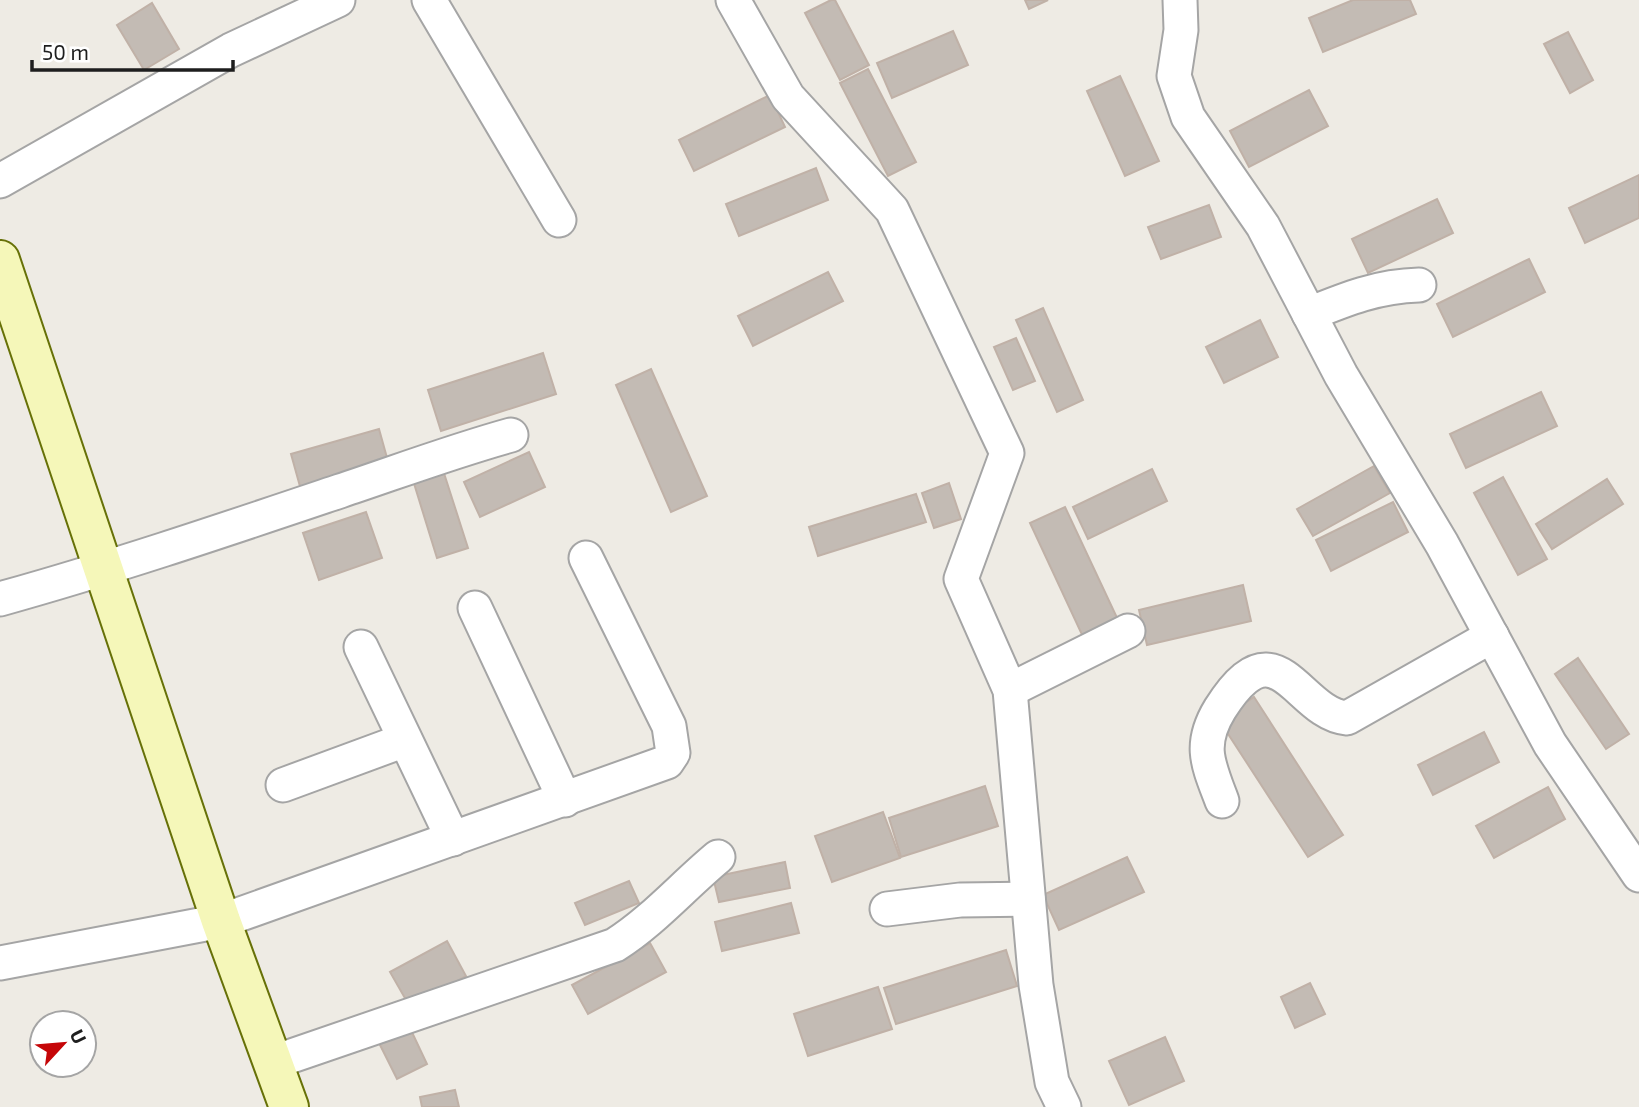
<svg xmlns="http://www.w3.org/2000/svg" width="1639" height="1107" viewBox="0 0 1639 1107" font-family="'Exo 2',sans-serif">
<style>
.building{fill:#c3bbb4;stroke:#c0b1a7;stroke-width:2}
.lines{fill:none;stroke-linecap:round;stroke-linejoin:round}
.street-casing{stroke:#a5a5a5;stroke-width:37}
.secondary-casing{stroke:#677108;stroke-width:42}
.street{stroke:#fff;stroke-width:33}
.secondary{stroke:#f5f7b9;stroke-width:38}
</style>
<rect width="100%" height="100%" fill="#eeebe4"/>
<g class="building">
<polygon points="831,0 835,0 869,65 840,80 805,13"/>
<polygon points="1025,0 1048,0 1029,9"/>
<polygon points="1353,0 1410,0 1416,14 1323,52 1309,18"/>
<polygon points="152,3 179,49 144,70 117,25"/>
<polygon points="953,31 968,65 892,98 877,63"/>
<polygon points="1568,32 1593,80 1570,93 1544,44"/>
<polygon points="868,69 916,162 888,176 840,83"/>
<polygon points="1120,76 1159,161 1125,176 1087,91"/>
<polygon points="1309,90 1328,126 1249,167 1230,131"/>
<polygon points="770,95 785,127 694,171 679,140"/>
<polygon points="816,168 828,200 739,236 726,204"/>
<polygon points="1639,175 1639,218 1585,243 1569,208"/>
<polygon points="1437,199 1453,233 1368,273 1352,239"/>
<polygon points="1209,205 1221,237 1161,259 1148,227"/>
<polygon points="1529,259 1545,292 1453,337 1437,304"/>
<polygon points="828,272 843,301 753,346 738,316"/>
<polygon points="1043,308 1083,400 1057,412 1016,320"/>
<polygon points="1260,320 1278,357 1224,383 1206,347"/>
<polygon points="1016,338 1035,381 1013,390 994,347"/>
<polygon points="543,353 556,394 441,431 428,390"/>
<polygon points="651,369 707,496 671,512 616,385"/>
<polygon points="1541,392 1557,426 1466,468 1450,434"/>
<polygon points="379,429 389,465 301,490 291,454"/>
<polygon points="529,452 545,487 480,517 464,482"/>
<polygon points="1374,466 1390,493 1313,536 1297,509"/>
<polygon points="442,467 468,548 437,558 412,477"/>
<polygon points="1152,469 1167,501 1088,539 1073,507"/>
<polygon points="1503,477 1547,559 1518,575 1474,493"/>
<polygon points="1607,479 1623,504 1552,549 1536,524"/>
<polygon points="949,483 961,519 934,528 922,493"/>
<polygon points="916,494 926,522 818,556 809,527"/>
<polygon points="1393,502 1408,532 1331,571 1316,540"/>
<polygon points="1065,507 1119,622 1084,639 1030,523"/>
<polygon points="366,512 382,558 319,580 303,533"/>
<polygon points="1243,585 1251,621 1147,645 1139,610"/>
<polygon points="1578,658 1629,734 1606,749 1555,674"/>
<polygon points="1254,697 1343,835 1308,857 1219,720"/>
<polygon points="1484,732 1499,762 1433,795 1418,765"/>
<polygon points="985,786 998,826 901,857 889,818"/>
<polygon points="1548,787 1565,819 1494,858 1476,826"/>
<polygon points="883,812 900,858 832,882 815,836"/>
<polygon points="1127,857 1144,892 1059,930 1043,895"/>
<polygon points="785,862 790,888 719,902 713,877"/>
<polygon points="629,881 639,903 585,925 575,903"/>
<polygon points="791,903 799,933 722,951 715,922"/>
<polygon points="447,941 466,976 410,1007 390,972"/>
<polygon points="650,943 666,972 588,1014 572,985"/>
<polygon points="1006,950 1017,986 896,1024 884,988"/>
<polygon points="1310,983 1325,1014 1295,1028 1281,997"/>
<polygon points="878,987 892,1029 808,1056 794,1014"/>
<polygon points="409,1026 427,1064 397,1079 378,1041"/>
<polygon points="1165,1037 1184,1081 1129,1105 1109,1061"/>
<polygon points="455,1090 459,1107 422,1107 420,1097"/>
</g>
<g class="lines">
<g class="street-casing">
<g id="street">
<polyline points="429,0 559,220"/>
<polyline points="733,0 788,97 892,210 1007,453 961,579 1010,690 1036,985 1052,1082 1064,1107"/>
<polyline points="1180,0 1181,30 1174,76 1188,117 1263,226 1341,375 1442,544 1550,744 1639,875"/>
<polyline points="0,181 231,50 338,0"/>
<path d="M1309,314c37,-15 69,-28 110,-29"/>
<path d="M0,599c115,-32 227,-70 340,-108 57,-19 113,-40 171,-56"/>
<polyline points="475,608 565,800"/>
<polyline points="361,647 453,839"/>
<polyline points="1010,690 1128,631"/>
<polyline points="283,785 405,740"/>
<path d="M1222,801c-14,-37 -24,-56 -2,-92 57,-91 77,5 127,9l145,-82"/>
<polyline points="887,909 960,900 1028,899"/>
<polyline points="0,963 221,921 667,762 673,753 669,726 586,558"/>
<path d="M274,1062l341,-117c38,-24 68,-59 103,-88"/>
</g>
</g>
<g class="secondary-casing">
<polyline id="secondary" points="0,260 221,921 289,1107"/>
</g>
<use href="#street" class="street"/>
<use href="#secondary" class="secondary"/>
</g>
<g transform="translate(63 1044) rotate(64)"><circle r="33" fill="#ffffff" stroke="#a5a5a5" stroke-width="2"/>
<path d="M0-5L12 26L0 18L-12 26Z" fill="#c50608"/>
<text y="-10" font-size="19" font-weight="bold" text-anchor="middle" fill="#1e1e1e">U</text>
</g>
<path d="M32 60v10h201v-10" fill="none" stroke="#1e1e1e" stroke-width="3.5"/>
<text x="42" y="60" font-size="21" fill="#1e1e1e" stroke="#ffffff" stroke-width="5" paint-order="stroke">50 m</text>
</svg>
